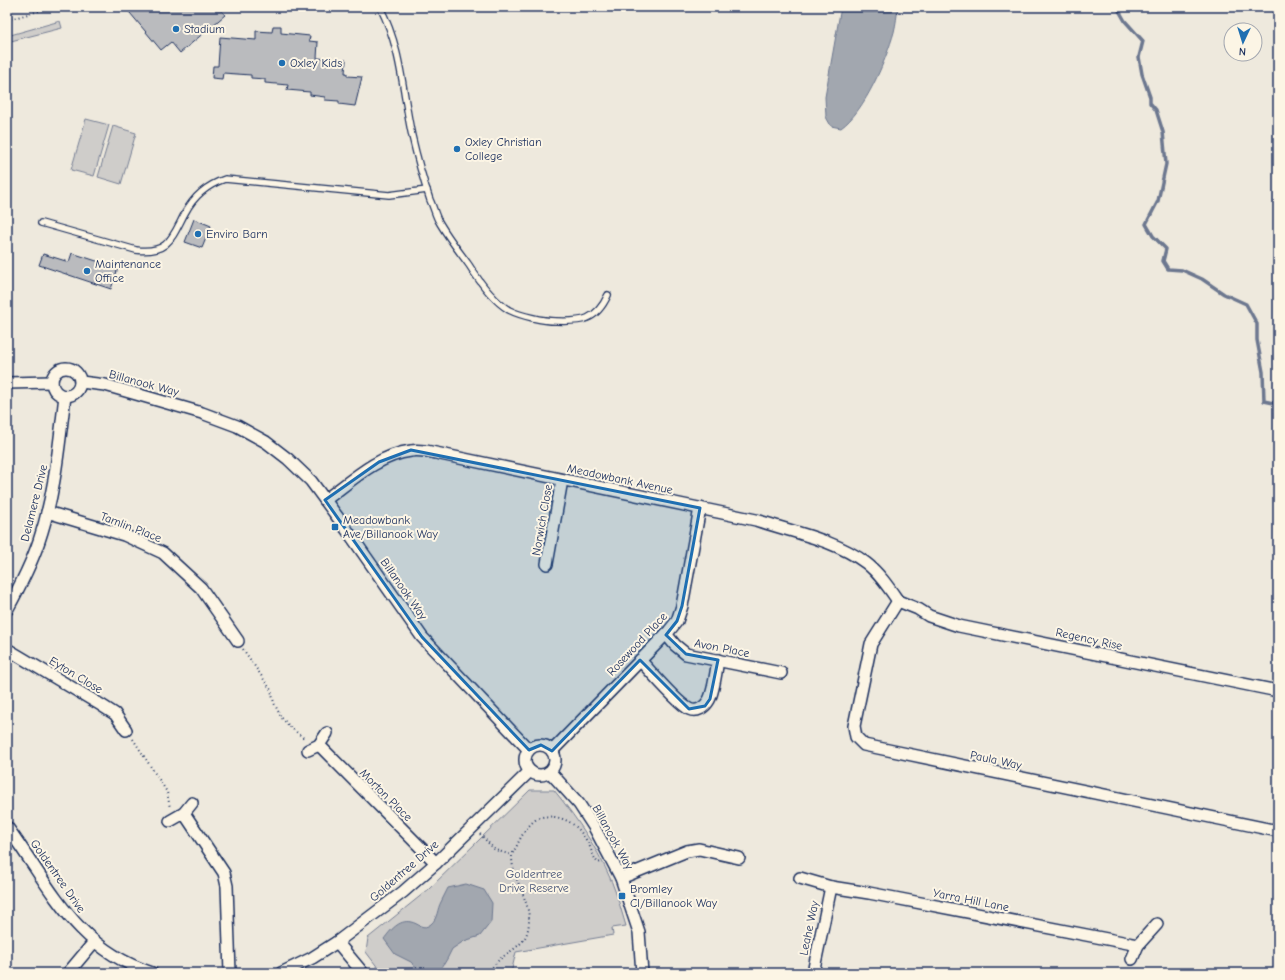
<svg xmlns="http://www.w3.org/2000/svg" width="1285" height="980" viewBox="0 0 1285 980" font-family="'Comic Neue',sans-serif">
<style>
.green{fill:#cfcdca;stroke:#757e94}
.water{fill:#a2a7af;stroke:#6c778f}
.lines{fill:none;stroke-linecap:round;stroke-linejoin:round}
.stream{stroke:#6c778f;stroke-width:3.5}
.building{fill:#babbbe;stroke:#1b2f5e}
.service-casing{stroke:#1b2f5e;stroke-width:8}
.minor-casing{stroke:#1b2f5e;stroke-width:14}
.path{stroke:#1b2f5e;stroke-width:2;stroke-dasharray:1 3;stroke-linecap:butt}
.service{stroke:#fcf5e5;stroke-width:5.5}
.minor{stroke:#fcf5e5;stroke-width:11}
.marked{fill:#1f6fb2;fill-opacity:0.2;stroke:#1f6fb2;stroke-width:3;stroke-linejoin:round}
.poi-dot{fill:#1f6fb2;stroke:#fcf5e5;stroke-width:1.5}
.labels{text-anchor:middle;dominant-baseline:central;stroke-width:4;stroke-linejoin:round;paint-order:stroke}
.poi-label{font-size:12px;fill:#1b2f5e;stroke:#fcf5e5;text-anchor:start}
.street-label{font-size:12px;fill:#1b2f5e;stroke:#fcf5e5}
.park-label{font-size:12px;fill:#485679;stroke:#fcf5e5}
</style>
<rect width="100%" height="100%" fill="#eee9dd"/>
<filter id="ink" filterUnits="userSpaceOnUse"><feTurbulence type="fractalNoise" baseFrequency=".025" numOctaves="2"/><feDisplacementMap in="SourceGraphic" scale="8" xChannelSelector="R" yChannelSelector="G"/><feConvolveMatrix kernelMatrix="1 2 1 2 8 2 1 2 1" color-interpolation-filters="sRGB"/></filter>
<g filter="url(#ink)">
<g class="green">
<polygon points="60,21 62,28 7,42 7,36"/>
<polygon points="86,119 109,125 94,176 71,170"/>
<polygon points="113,126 136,133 121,184 98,177"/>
<path d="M530,790h24c25,31 50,67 63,106 3,10 6,20 9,30l-14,2 1,7 -97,17 -5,21h-129l-16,-21 2,-14 61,-49z"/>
</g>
<g class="water">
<path d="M841,7h57c-1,8 -2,17 -4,25 -8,28 -29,79 -53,96l-10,-2 -5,-9 -1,-20z"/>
<path d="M466,884l18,6 8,13 -1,19 -11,14 -16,5 -12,8 -5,10 -6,10 -13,4 -11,-4 -6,-7 -16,-8 -11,-15c6,-8 15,-20 27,-17 7,1 12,9 20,2 7,-6 6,-15 10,-22 2,-5 5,-9 7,-14z"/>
</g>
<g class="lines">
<polyline class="stream" points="1117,7 1125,21 1143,41 1139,57 1142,74 1150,97 1150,103 1156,110 1163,132 1166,164 1158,201 1146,224 1153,236 1166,249 1163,261 1168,269 1182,270 1202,279 1224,294 1246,304 1257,324 1257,340 1263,372 1264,401 1278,404"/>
</g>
<g class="building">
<polygon points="125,7 219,7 225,15 180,53 171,42 161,50"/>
<polygon points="273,26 281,26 281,33 310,36 309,41 318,42 317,58 346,60 345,73 347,73 347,76 362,77 355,106 339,104 339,101 325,100 325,97 310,95 310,92 287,90 288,85 265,83 265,79 251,78 251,75 223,73 222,79 212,78 213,66 218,66 220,37 256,40 256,31 272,32"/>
<polygon points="194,219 211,226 202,248 185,242"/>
<polygon points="72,253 118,268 111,289 39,265 43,254 69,262"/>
</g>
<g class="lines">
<g class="service-casing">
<g id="service">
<path d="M380,7c22,43 22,83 32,129 5,22 11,43 18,64 3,6 5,14 8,20 9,16 20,30 31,45 10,16 23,35 40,45 12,6 34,11 47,11 26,1 40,0 52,-26"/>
<path d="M41,223l95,27c33,4 36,-13 49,-37 9,-17 22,-28 40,-34l164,16 38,-5"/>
</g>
</g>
<g class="minor-casing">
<g id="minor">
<circle cx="66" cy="382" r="14"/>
<polyline points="81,382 105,385 202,413 237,426 266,442 288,459 311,481 347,530 422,637 529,750"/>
<polyline points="7,383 52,382"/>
<path d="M325,500c26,-19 53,-45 86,-49 5,-1 10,0 15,0l330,69c36,12 80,20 110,43 13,10 23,25 32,38"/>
<polyline points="47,512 124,535 163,553 201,588 238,641"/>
<polyline points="547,564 562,480"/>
<polyline points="898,601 871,644 854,726 856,737 864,745 1278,831"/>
<polyline points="898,601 918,609 929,616 959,626 1278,691"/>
<path d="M7,610c12,-22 24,-45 32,-69 16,-47 20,-96 26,-145"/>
<polyline points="666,634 675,645 686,654 781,673"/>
<polyline points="7,649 101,705 115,714 126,730"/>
<path d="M640,660c10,11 37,43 49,49 8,4 16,-2 20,-9 5,-9 7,-29 9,-40"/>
<polyline points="319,745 436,863"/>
<circle cx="540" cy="760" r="15"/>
<polyline points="308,750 319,745 327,733"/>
<polyline points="552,751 669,631 677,621 682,606 700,508"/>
<polyline points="550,772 579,804 594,827 621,878 639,932 642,973"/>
<polyline points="184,813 224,873 227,886 230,973"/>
<polyline points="170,821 184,813 192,803"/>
<path d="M7,827c44,60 68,121 145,146"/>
<polyline points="621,878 687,851 699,849 739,858"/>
<polyline points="800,878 831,887 869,893 1138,945"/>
<polyline points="337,942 363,973"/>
<polyline points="1132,959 1138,945 1157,924"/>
<polyline points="68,973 94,942"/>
<polyline points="281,973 312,958 337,942 403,892 436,863 530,771"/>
<polyline points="813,973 831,887"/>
</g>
</g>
<g class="path">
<polyline points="1270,7 1278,8"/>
<polyline points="7,20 53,7"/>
<polyline points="243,649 271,690 274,703 281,717 290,727 305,739"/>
<polyline points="133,739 167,792 170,808"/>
<polyline points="480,834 495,850 512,855"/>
<path d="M487,973c4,-4 8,-9 12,-13 10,-9 24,-14 28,-27 9,-28 -15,-50 -15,-76 0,-5 5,-10 6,-14 4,-8 9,-16 16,-22 6,-5 13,-5 21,-4 18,3 27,14 35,30 2,6 4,11 8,16l3,-1"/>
</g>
<use href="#service" class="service"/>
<use href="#minor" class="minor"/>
</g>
</g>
<path class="marked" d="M411,450l289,58 -18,98 -5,15 -11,14 20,19 32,6 -8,39 -5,7 -16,3 -49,-49 -88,91 -11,-6 -12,5 -107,-113 -97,-137 54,-38z"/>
<g class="poi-dot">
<circle cx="176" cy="29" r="4"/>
<circle cx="282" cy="63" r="4"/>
<circle cx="457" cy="149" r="4"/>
<circle cx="198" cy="234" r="4"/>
<circle cx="87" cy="271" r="4"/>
<rect x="331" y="523" width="8" height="8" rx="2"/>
<rect x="618" y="892" width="8" height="8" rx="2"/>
</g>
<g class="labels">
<g class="poi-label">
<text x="184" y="29">Stadium</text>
<text x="290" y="63">Oxley Kids</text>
<text x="465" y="142">Oxley Christian<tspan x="465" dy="14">College</tspan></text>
<text x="206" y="234">Enviro Barn</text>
<text x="95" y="264">Maintenance<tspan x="95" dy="14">Office</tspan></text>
<text x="343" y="520">Meadowbank<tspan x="343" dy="14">Ave/Billanook Way</tspan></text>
<text x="630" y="889">Bromley<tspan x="630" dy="14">Cl/Billanook Way</tspan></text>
</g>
<g class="street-label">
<text transform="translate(144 383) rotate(15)">Billanook Way</text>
<text transform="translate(620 479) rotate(12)">Meadowbank Avenue</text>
<text transform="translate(34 503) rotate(-76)">Delamere Drive</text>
<text transform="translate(542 520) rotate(-80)">Norwich Close</text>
<text transform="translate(131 527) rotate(21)">Tamlin Place</text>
<text transform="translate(404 589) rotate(55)">Billanook Way</text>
<text transform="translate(1089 639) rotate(12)">Regency Rise</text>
<text transform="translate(637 644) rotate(-47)">Rosewood Place</text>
<text transform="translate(722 648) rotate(11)">Avon Place</text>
<text transform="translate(76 675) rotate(31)">Eyton Close</text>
<text transform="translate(996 760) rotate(12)">Paula Way</text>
<text transform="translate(386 795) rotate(45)">Morton Place</text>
<text transform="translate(613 837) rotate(61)">Billanook Way</text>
<text transform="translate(404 871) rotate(-41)">Goldentree Drive</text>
<text transform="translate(58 876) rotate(55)">Goldentree Drive</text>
<text transform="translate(971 900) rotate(11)">Yarra Hill Lane</text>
<text transform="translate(809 928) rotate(-78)">Leahe Way</text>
</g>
<g class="park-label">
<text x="534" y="874">Goldentree<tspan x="534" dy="14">Drive Reserve</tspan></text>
</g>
</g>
<rect width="1285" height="980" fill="none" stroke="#fcf5e5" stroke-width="24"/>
<rect x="12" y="12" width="1261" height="956" fill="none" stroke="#1b2f5e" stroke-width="1.5" filter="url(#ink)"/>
<g transform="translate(1243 42) rotate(184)"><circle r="19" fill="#fcf5e5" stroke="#a2a6af"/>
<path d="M0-3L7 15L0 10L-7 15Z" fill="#1f6fb2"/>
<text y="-6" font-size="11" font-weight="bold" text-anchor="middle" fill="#1b2f5e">N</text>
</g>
</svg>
